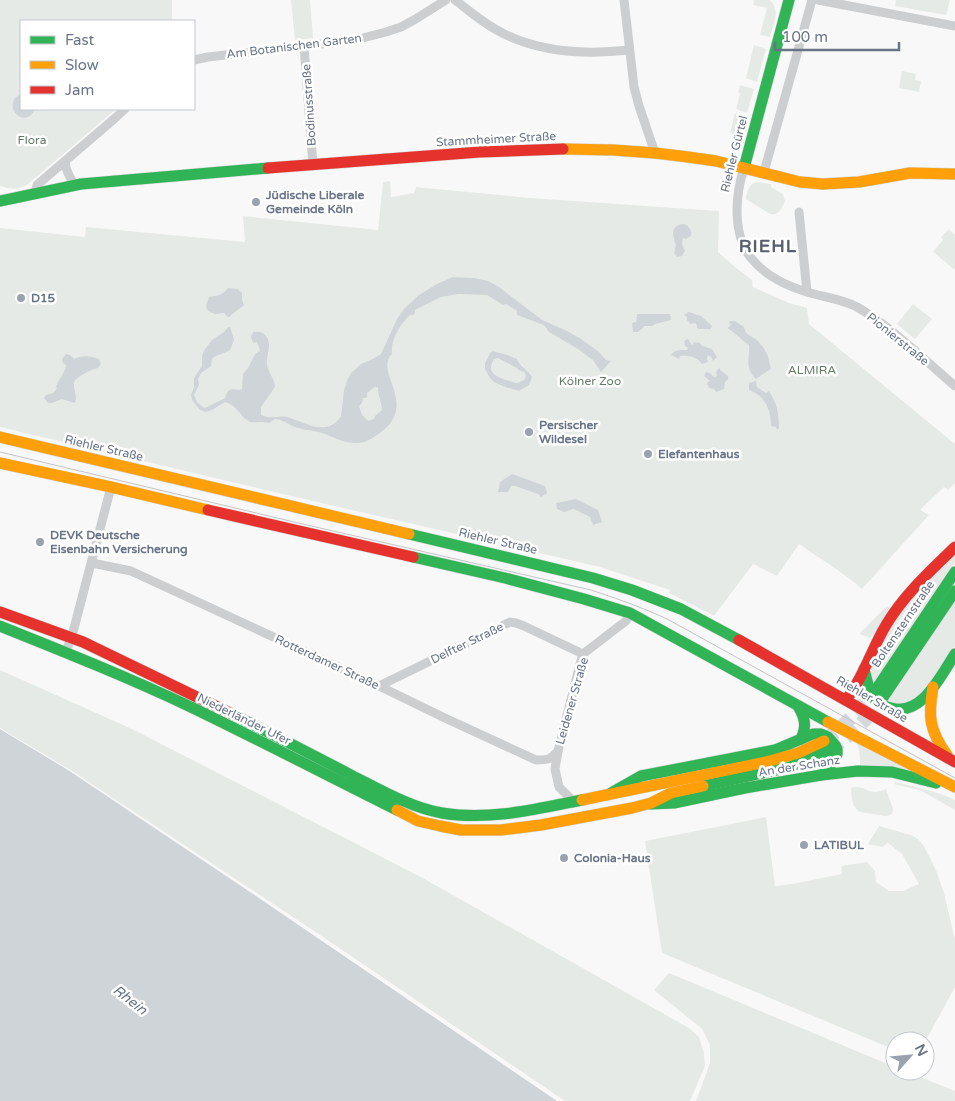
<svg xmlns="http://www.w3.org/2000/svg" width="955" height="1101" viewBox="0 0 955 1101" font-family="'Varela Round',sans-serif">
<style>
.green{fill:#e6eae6}
.water{fill:#cfd4d8;fill-rule:evenodd}
.lines{fill:none;stroke-linecap:round;stroke-linejoin:round}
.primary-tunnel{stroke:#d4d7dc;stroke-width:14;stroke-dasharray:14 7;stroke-linecap:butt}
.fast-casing{stroke:#d5d6d7;stroke-width:12}
.slow-casing{stroke:#d5d6d7;stroke-width:12}
.jam-casing{stroke:#d5d6d7;stroke-width:12}
.street{stroke:#cdcecf;stroke-width:9}
.fast{stroke:#30b455;stroke-width:11}
.slow{stroke:#ff9f0a;stroke-width:11}
.jam{stroke:#e5322d;stroke-width:11}
.tram{stroke:#c3c4c6;stroke-width:1}
.poi-dot{fill:#9ba2af;stroke:#fff;stroke-width:2}
.labels{text-anchor:middle;dominant-baseline:central;stroke-width:5;stroke-linejoin:round;paint-order:stroke}
.street-label{font-size:12px;fill:#697487;stroke:#fff}
.park-label{font-size:12px;fill:#647a64;stroke:#fff}
.poi-label{font-size:12px;font-weight:bold;fill:#697487;stroke:#fff;text-anchor:start}
.water-label{font-size:14px;font-style:italic;fill:#667482;stroke:#fff}
.district-label{font-size:18px;font-weight:bold;letter-spacing:1px;fill:#575f6d;stroke:#fff}
</style>
<rect width="100%" height="100%" fill="#f8f8f8"/>
<g class="green">
<path d="M0,0h172v21h-151v88h95l-88,75c-11,7 -16,5 -28,2z"/>
<polygon points="291,0 310,0 313,38 295,40"/>
<path d="M754,0h16c11,10 3,25 0,37l-10,-2 7,-27 -14,-3z"/>
<polygon points="896,0 950,0 946,15 895,6"/>
<polygon points="754,45 766,49 757,82 746,78"/>
<polygon points="902,71 916,74 915,80 921,81 919,92 899,88"/>
<polygon points="740,85 754,89 747,113 736,109 740,93 738,93"/>
<polygon points="735,113 747,116 741,137 730,133"/>
<path d="M390,181l1,16 23,-4 2,-6 114,11 189,13 -1,41 17,15 17,13 1,7 36,16 18,5 2,16 146,120v39l-7,7 -4,-3 -24,23 9,5 -67,74c-19,-17 -42,-30 -63,-45l-22,32 -24,-12 -39,52 -45,-23 1,-3 -70,-23 -309,-71 -291,-69v-199l85,9 1,-10 159,15 -2,-26 135,14 5,-48z"/>
<path d="M756,182l15,2v3l12,7 2,7c-3,7 -6,15 -15,13l-24,-15c1,-8 2,-14 10,-17z"/>
<polygon points="949,229 955,235 955,270 933,252 943,240 941,237"/>
<polygon points="913,304 932,319 915,339 897,324"/>
<polygon points="955,551 955,563 872,685 870,676 874,659 900,610"/>
<polygon points="955,601 955,646 924,692 903,706 886,702"/>
<polygon points="887,606 890,607 876,632 870,638 860,634 860,633"/>
<polygon points="0,670 132,729 419,876 689,1028 699,1037 704,1053 705,1066 690,1101 565,1101 320,935 69,769 0,728"/>
<path d="M854,739l61,32 -55,-5c0,-11 0,-18 -6,-27z"/>
<path d="M895,782c20,5 41,9 60,18v10l-35,-20 -26,-6z"/>
<path d="M854,787c13,-1 16,10 32,2l7,20 -1,5 -6,2 -26,-4c-9,-6 -8,-14 -9,-24z"/>
<polygon points="766,817 775,886 792,884 842,874 841,866 867,862 875,871 876,882 889,891 903,891 919,884 902,854 888,843 882,847 868,844 879,826 911,835 918,839 924,846 936,870 944,893 955,940 955,987 925,1042 925,1041 895,1041 895,1050 662,953 645,841"/>
<polygon points="669,973 895,1067 895,1071 905,1071 955,1091 955,1101 696,1101 710,1063 710,1045 702,1029 654,990"/>
</g>
<g class="water">
<path d="M21,94v15h14c-11,23 -35,-6 -14,-15z"/>
<path d="M684,224c5,2 8,6 7,12l-5,3 -3,-1 -1,6 3,7 -3,5 -5,1 -3,-4 2,-8c-4,-10 -6,-20 8,-21z"/>
<path d="M453,277l21,1 14,3 11,6 43,33 25,11 14,8 18,13 7,8 5,1 -10,11 -8,-12 -15,-11 -29,-17 -5,-7 -27,-10v-4l-11,-7 -3,1 -16,-10 -29,-1 -17,3 -26,13v3l-2,2h-3c-10,9 -20,26 -18,39 -19,18 28,50 -12,79 -8,5 -15,11 -25,10 -11,0 -22,-6 -33,-10 -9,-3 -20,-3 -30,-7 -5,-3 -11,-7 -17,-7 -7,5 -4,4 -13,3 -4,0 -8,1 -12,0 -10,-5 -13,-17 -25,-20l-13,8 -6,2 -6,-2 -8,-10 -1,-5 3,-8v-9l8,-12v-11l3,-6 7,-9 12,-8 4,-5h2l4,13 -4,10c-6,4 -13,4 -18,9l-1,7 -10,7 -3,6 1,6 -5,10 3,7 7,6 3,-1 18,-9c2,-9 6,-10 15,-8l2,-1 1,-15 5,-6 7,-14 5,-3 -3,-9 -4,1 -2,-6 2,-5c6,-1 11,0 14,5 5,10 -1,17 0,27 1,9 8,15 8,23l-14,20v8c10,5 17,0 26,2 18,5 40,21 54,-1l3,-26 3,-9 4,-8 10,-9 12,-5 8,-5 16,-35 7,-10 15,-14 18,-11zM375,387l3,1c0,8 4,15 4,22l-7,6 -1,3 -6,2 -6,-6 -3,-9 3,-3 1,-5h3l1,-1v-4z"/>
<path d="M228,288l10,1 4,4v6l2,6 -13,10v1l-3,1 -4,-4 -9,1 -7,-3 -2,-5 3,-9c11,-2 12,-1 19,-9z"/>
<polygon points="689,312 701,316 712,326 711,329 699,329 697,328 697,325 695,323 690,324 687,320 687,317 684,315"/>
<polygon points="637,314 670,314 671,320 655,324 652,326 645,326 638,332 633,332 632,323 636,322"/>
<path d="M730,321h5l9,6 2,6 12,8 5,6 5,9 3,13 -8,5 -7,5c-12,-11 -6,-20 -7,-34 -9,-6 -13,-12 -22,-17l2,-1 2,-3 -2,-1z"/>
<path d="M688,339l3,5 2,1 1,-3 6,1 2,3 10,3 5,8 -4,4 -2,-4 -3,-2 -1,2 1,5 -6,2c-4,-7 -15,-9 -22,-8l-1,3 -8,-4c5,-6 9,-5 16,-5l1,-2 -3,-2 -1,-5z"/>
<path d="M493,351l14,4 10,4c2,7 11,11 15,18l-3,8 -10,6 -14,-4 -11,-5 -4,-4 -5,-9v-6l5,-10zM498,358c5,3 10,5 15,8 5,2 6,5 11,6l2,3 -1,4c-9,7 -10,3 -19,1 -11,-4 -20,-8 -12,-21z"/>
<path d="M66,354l4,1 4,4c9,-4 16,-3 25,0l2,5 -3,4c-6,1 -24,10 -24,15 -1,7 4,12 1,20l-13,-4 -10,4h-4l-4,-5 2,-3c7,-2 7,-1 11,-7l-1,-1c2,-7 10,-16 10,-22l-3,-2 -1,-4z"/>
<path d="M720,368v2l8,6c1,3 -1,4 -3,6l-1,7 -8,3 -2,-3 -5,-1 -2,-5 3,-2 -6,-5 2,-4 4,1 4,4 3,-1 -1,-4 2,-3z"/>
<path d="M756,381l1,6 9,6 3,-2c8,13 10,21 10,37l-2,2 -1,-3 -5,-1c0,-15 -5,-30 -22,-36v-7z"/>
<polygon points="512,474 545,486 547,493 541,497 538,494 515,486 511,486 508,492 498,492 500,482"/>
<polygon points="576,499 598,510 602,522 593,525 590,517 574,509 564,512 557,509 556,503"/>
<polygon points="0,729 68,770 256,896 557,1101 0,1101"/>
</g>
<g class="lines">
<g class="primary-tunnel">
<path d="M824,741c19,-14 35,-31 51,-50"/>
<path d="M829,750c19,-12 35,-28 49,-46"/>
</g>
<g class="fast-casing">
<g id="fast">
<polyline points="744,168 789,0"/>
<polyline points="0,201 81,184 268,168"/>
<polyline points="409,534 593,578 632,590 681,609 739,640"/>
<polyline points="413,557 505,578 584,599 630,613 828,722"/>
<path d="M0,626c65,26 130,52 193,82 68,33 136,68 204,102"/>
<path d="M864,669c5,18 5,34 27,39 31,9 50,-33 64,-54"/>
<polyline points="875,691 955,572"/>
<polyline points="882,699 955,591"/>
<path d="M798,706c7,12 9,20 3,33"/>
<path d="M232,714c40,20 79,40 119,61 28,14 60,33 91,38 47,8 95,-4 140,-13"/>
<polyline points="703,786 790,767 829,750"/>
<polyline points="611,793 641,776 775,750 813,734 821,734 828,737 835,745 837,749 837,754 832,763 821,775"/>
<polyline points="650,804 674,803 745,788 821,775 858,771 892,772 936,783"/>
</g>
</g>
<g class="slow-casing">
<g id="slow">
<polyline points="563,149 613,150 655,153 688,157 716,161 800,182 823,184 859,182 910,173 955,174"/>
<polyline points="0,437 409,534"/>
<polyline points="0,463 111,487 208,510"/>
<path d="M933,687c-5,29 -4,43 14,68"/>
<polyline points="828,722 955,787"/>
<polyline points="582,800 766,762 798,753 824,741"/>
<polyline points="397,810 418,821 440,826 461,830 501,830 541,825 632,808 651,803 671,793 703,786"/>
</g>
</g>
<g class="jam-casing">
<g id="jam">
<polyline points="268,168 480,152 563,149"/>
<polyline points="208,510 413,557"/>
<polyline points="0,612 83,642 232,714"/>
<polyline points="739,640 955,762"/>
<path d="M846,700c18,-23 25,-50 40,-75 18,-30 44,-54 69,-78"/>
</g>
</g>
<g class="street">
<path d="M455,0c13,10 26,21 40,29 41,24 89,26 134,21"/>
<polyline points="624,0 634,87 639,106 655,153"/>
<polyline points="818,0 955,26"/>
<polyline points="304,46 313,165"/>
<polyline points="194,60 208,57 355,40 386,32 401,27 414,20 446,0"/>
<path d="M65,162c1,9 4,15 10,23"/>
<path d="M744,168c-9,28 -12,68 8,91 13,16 35,27 55,33 16,5 35,7 50,15 35,20 67,53 98,79"/>
<polyline points="764,172 812,0"/>
<polyline points="35,193 37,185 114,119 125,109"/>
<polyline points="799,212 807,292"/>
<path d="M92,563l39,8 121,56 127,59 68,33 89,41c12,0 14,0 22,-9"/>
<polyline points="66,652 73,632 111,487"/>
<polyline points="379,686 510,622 516,623 524,626 583,654"/>
<polyline points="574,802 559,787 555,769 558,751 580,664 583,654 618,627 626,621 630,613"/>
</g>
<use href="#fast" class="fast"/>
<use href="#slow" class="slow"/>
<use href="#jam" class="jam"/>
<path class="tram" d="M0,452l294,70 297,68c27,9 53,18 78,30l286,158"/>
</g>
<g class="poi-dot">
<circle cx="256" cy="202" r="5"/>
<circle cx="21" cy="298" r="5"/>
<circle cx="529" cy="432" r="5"/>
<circle cx="648" cy="454" r="5"/>
<circle cx="40" cy="542" r="5"/>
<circle cx="804" cy="845" r="5"/>
<circle cx="564" cy="858" r="5"/>
</g>
<g class="labels">
<g class="street-label">
<text transform="translate(294 46) rotate(-7)">Am Botanischen Garten</text>
<text transform="translate(309 105) rotate(-94)">Bodinusstraße</text>
<text transform="translate(496 139) rotate(-3)">Stammheimer Straße</text>
<text transform="translate(734 154) rotate(-76)">Riehler Gürtel</text>
<text transform="translate(898 339) rotate(39)">Pionierstraße</text>
<text transform="translate(104 448) rotate(13)">Riehler Straße</text>
<text transform="translate(498 541) rotate(13)">Riehler Straße</text>
<text transform="translate(903 624) rotate(-56)">Boltensternstraße</text>
<text transform="translate(467 643) rotate(-26)">Delfter Straße</text>
<text transform="translate(327 662) rotate(25)">Rotterdamer Straße</text>
<text transform="translate(872 699) rotate(30)">Riehler Straße</text>
<text transform="translate(572 701) rotate(-74)">Leidener Straße</text>
<text transform="translate(244 719) rotate(26)">Niederländer Ufer</text>
<text transform="translate(799 766) rotate(-9)">An der Schanz</text>
</g>
<g class="park-label">
<text x="32" y="140">Flora</text>
<text x="812" y="370">ALMIRA</text>
<text x="590" y="381">Kölner Zoo</text>
</g>
<g class="poi-label">
<text x="266" y="195">Jüdische Liberale<tspan x="266" dy="14">Gemeinde Köln</tspan></text>
<text x="31" y="298">D15</text>
<text x="539" y="425">Persischer<tspan x="539" dy="14">Wildesel</tspan></text>
<text x="658" y="454">Elefantenhaus</text>
<text x="50" y="535">DEVK Deutsche<tspan x="50" dy="14">Eisenbahn Versicherung</tspan></text>
<text x="814" y="845">LATIBUL</text>
<text x="574" y="858">Colonia-Haus</text>
</g>
<g class="water-label">
<text transform="translate(130 1000) rotate(38)">Rhein</text>
</g>
<g class="district-label">
<text x="768" y="246">RIEHL</text>
</g>
</g>
<rect x="20" y="20" width="175" height="90" fill="#ffffff" stroke="#c3c7cf"/>
<rect x="30" y="36" width="25" height="8" fill="#30b455" stroke="#c3c7cf"/>
<text x="65" y="45" font-size="15" fill="#697487">Fast</text>
<rect x="30" y="61" width="25" height="8" fill="#ff9f0a" stroke="#c3c7cf"/>
<text x="65" y="70" font-size="15" fill="#697487">Slow</text>
<rect x="30" y="86" width="25" height="8" fill="#e5322d" stroke="#c3c7cf"/>
<text x="65" y="95" font-size="15" fill="#697487">Jam</text>
<g transform="translate(910 1056) rotate(63)"><circle r="24" fill="#ffffff" stroke="#c3c7cf"/>
<path d="M0-4L9 19L0 12L-9 19Z" fill="#9ba2af"/>
<text y="-8" font-size="14" font-weight="bold" text-anchor="middle" fill="#697487">N</text>
</g>
<path d="M775 42v8h124v-8" fill="none" stroke="#697487" stroke-width="2.5"/>
<text x="782" y="42" font-size="15" fill="#697487" stroke="#ffffff" stroke-width="4" paint-order="stroke">100 m</text>
</svg>
